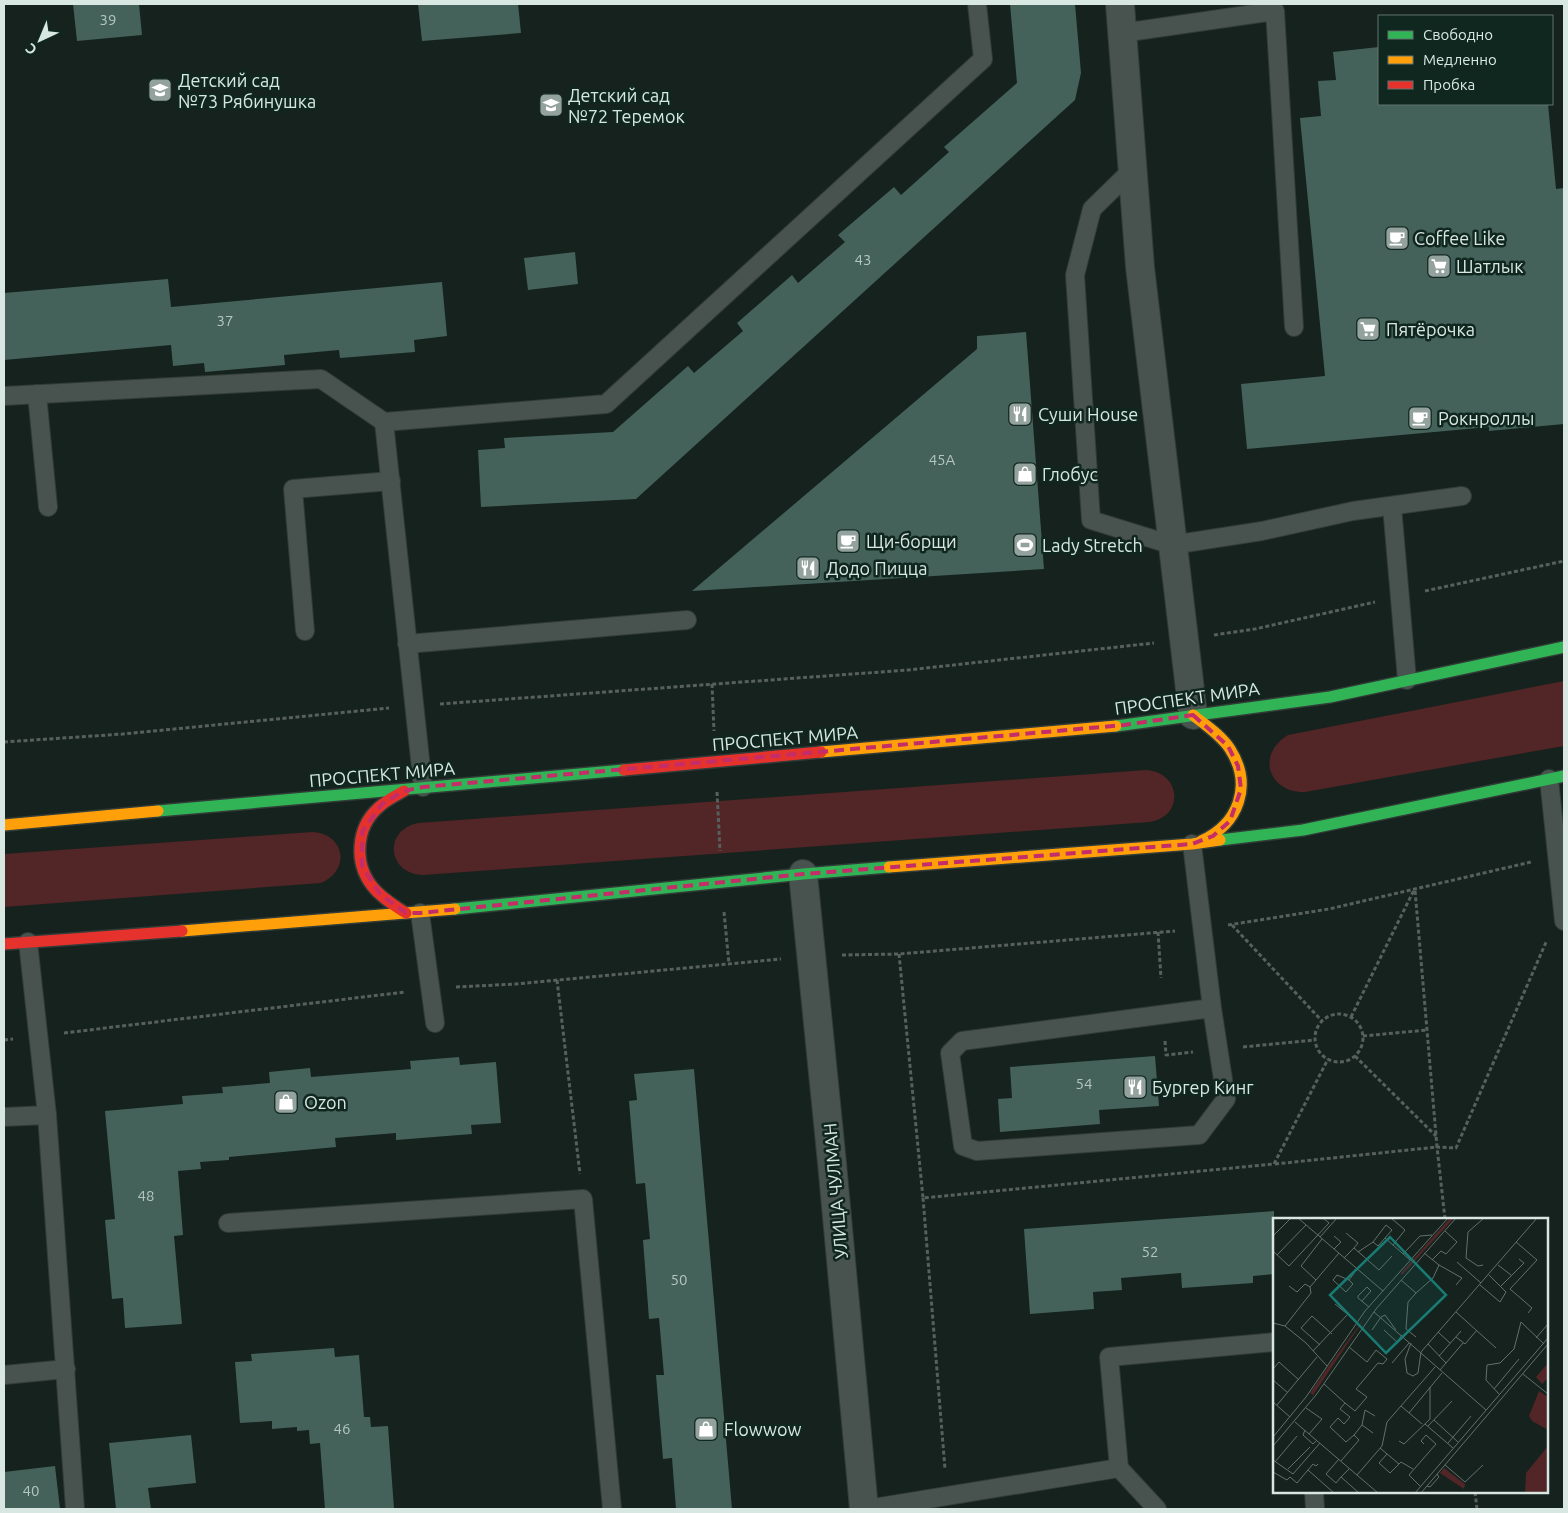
<svg xmlns="http://www.w3.org/2000/svg" width="1568" height="1513" viewBox="0 0 1568 1513" font-family="Ubuntu,sans-serif">
<style>
.green{fill:#522526}
.building{fill:#446259}
.lines{fill:none;stroke-linecap:round;stroke-linejoin:round}
.lane-casing{stroke:#313b37;stroke-width:20}
.street-casing{stroke:#313b37;stroke-width:30}
.fast-casing{stroke:#313b37;stroke-width:14}
.slow-casing{stroke:#313b37;stroke-width:14}
.jam-casing{stroke:#313b37;stroke-width:14}
.path{stroke:#57605d;stroke-width:3;stroke-dasharray:4 2.5;stroke-linecap:butt}
.lane{stroke:#48524e;stroke-width:18}
.street{stroke:#48524e;stroke-width:28}
.fast{stroke:#30b455;stroke-width:11}
.slow{stroke:#ff9f0a;stroke-width:11}
.jam{stroke:#e5322d;stroke-width:11}
.marked{fill:none;stroke:#c42d68;stroke-width:4;stroke-dasharray:10 6;stroke-linejoin:round}
.labels{text-anchor:middle;dominant-baseline:central;stroke-width:5;stroke-linejoin:round;paint-order:stroke}
.number-label{font-size:15px;fill:#b4c6c0}
.poi-label{font-size:18px;fill:#d9e7e2;stroke:#102720;text-anchor:start}
.street-label{font-size:18px;fill:#d9e7e2;stroke:#102720}
.inset-road{fill:none;stroke:#63716c;stroke-width:1}
.view{fill:#197c74;fill-opacity:0.15;stroke:#197c74;stroke-width:2.5}
.inset-edge{fill:none;stroke:#d9e7e2;stroke-width:2.5}
</style>
<rect width="100%" height="100%" fill="#15221e"/>
<g class="green">
<path d="M1564,681v65l-259,46c-37,1 -49,-38 -17,-57z"/>
<path d="M1146,770c35,2 39,46 4,52l-727,53c-36,-1 -40,-45 -5,-52z"/>
<path d="M312,832c33,1 39,39 9,51l-317,24v-53z"/>
</g>
<g class="building">
<polygon points="73,4 139,4 142,35 77,41"/>
<polygon points="418,4 518,4 521,33 422,41"/>
<polygon points="1010,4 1075,4 1081,73 1075,100 636,499 481,507 478,450 505,448 504,438 613,432 688,366 694,373 743,331 737,323 792,275 798,283 845,242 838,235 894,187 901,195 949,152 944,147 1017,83"/>
<polygon points="1379,47 1379,104 1548,104 1556,189 1564,188 1564,424 1489,431 1489,427 1247,449 1241,384 1325,376 1300,118 1321,116 1318,81 1336,80 1333,52"/>
<polygon points="575,252 578,284 528,290 524,258"/>
<polygon points="168,279 171,307 442,282 447,336 414,340 415,352 340,358 339,350 284,355 285,365 205,372 204,363 173,366 171,345 4,360 4,293"/>
<polygon points="1026,332 1044,569 692,591 977,349 977,336"/>
<polygon points="1155,1056 1159,1106 1099,1110 1100,1124 1000,1132 998,1099 1012,1098 1010,1067"/>
<polygon points="459,1057 460,1065 496,1062 501,1123 471,1125 472,1134 396,1140 396,1133 335,1138 336,1147 229,1157 229,1160 200,1162 201,1169 178,1171 183,1235 174,1236 182,1324 125,1328 123,1298 112,1299 105,1220 115,1219 105,1111 183,1104 182,1096 223,1093 222,1087 270,1083 269,1072 310,1068 311,1077 411,1069 410,1061"/>
<polygon points="694,1069 732,1509 676,1509 672,1458 663,1459 656,1375 664,1375 659,1318 649,1319 643,1240 650,1239 645,1183 636,1184 629,1101 637,1100 634,1074"/>
<polygon points="1274,1211 1274,1274 1253,1276 1253,1283 1182,1288 1181,1273 1121,1278 1122,1290 1093,1292 1094,1309 1030,1314 1024,1229"/>
<polygon points="334,1348 335,1357 359,1355 364,1417 370,1417 371,1427 388,1426 394,1509 325,1509 320,1443 310,1444 309,1430 297,1431 297,1427 272,1429 272,1421 240,1423 235,1362 252,1361 251,1354"/>
<polygon points="191,1435 196,1483 148,1488 151,1509 116,1509 109,1443"/>
<polygon points="55,1466 60,1509 4,1509 4,1472"/>
</g>
<g class="lines">
<g class="lane-casing">
<g id="lane">
<polyline points="1122,33 1275,11 1294,327"/>
<polyline points="1132,170 1092,209 1075,275 1091,520 1172,545 1262,531 1353,511 1462,496"/>
<polyline points="37,394 48,507"/>
<polyline points="4,396 321,379 384,422"/>
<polyline points="1392,506 1407,680"/>
<polyline points="305,631 293,489 391,481"/>
<polyline points="407,644 687,620"/>
<polyline points="1549,779 1564,921"/>
<polyline points="423,787 384,422 606,404 983,59 977,4"/>
<polyline points="1192,844 1212,1008 1226,1099 1199,1135 977,1151 963,1146 950,1053 962,1041 1212,1008"/>
<polyline points="420,913 435,1023"/>
<polyline points="28,942 47,1115 75,1509"/>
<polyline points="4,1117 47,1115"/>
<polyline points="228,1223 583,1199 612,1509"/>
<polyline points="4,1375 66,1369"/>
<polyline points="1314,1492 1315,1509"/>
<polyline points="867,1509 1119,1468"/>
<polyline points="1157,1509 1119,1468 1109,1357 1274,1342"/>
</g>
</g>
<g class="street-casing">
<g id="street">
<polyline points="1120,4 1140,267 1193,715"/>
<polyline points="803,874 832,1163 864,1509"/>
</g>
</g>
<g class="fast-casing">
<g id="fast">
<polyline points="1116,726 1330,697 1564,647"/>
<polyline points="158,811 624,770"/>
<polyline points="1220,840 1303,830 1564,776"/>
<polyline points="455,909 803,874 889,867"/>
</g>
</g>
<g class="slow-casing">
<g id="slow">
<path d="M1193,715c12,10 28,20 37,34 23,36 9,75 -29,92"/>
<polyline points="821,752 1116,726"/>
<polyline points="4,825 158,811"/>
<polyline points="889,867 1192,844 1220,840"/>
<polyline points="182,931 455,909"/>
</g>
</g>
<g class="jam-casing">
<g id="jam">
<polyline points="624,770 821,752"/>
<path d="M404,791c-9,5 -19,10 -26,17 -22,20 -24,55 -6,78 9,12 22,19 34,27"/>
<polyline points="4,944 182,931"/>
</g>
</g>
<g class="path">
<polyline points="1425,591 1564,561"/>
<polyline points="1214,635 1255,629 1375,602"/>
<polyline points="712,684 714,731"/>
<polyline points="440,704 908,670 1154,643"/>
<polyline points="4,742 123,734 389,708"/>
<polyline points="717,792 720,851"/>
<polyline points="724,912 729,964"/>
<polyline points="1228,925 1329,909 1531,862"/>
<polyline points="1232,925 1322,1021"/>
<polyline points="1158,932 1161,978"/>
<polyline points="899,954 923,1198 1274,1164 1328,1059"/>
<polyline points="842,955 899,954 1175,931"/>
<polyline points="557,980 580,1174"/>
<polyline points="456,987 516,984 781,959"/>
<circle cx="1339" cy="1038" r="24"/>
<polyline points="1351,1017 1414,890"/>
<polyline points="64,1033 405,992"/>
<polyline points="1363,1036 1427,1030"/>
<polyline points="4,1040 13,1039"/>
<polyline points="1165,1041 1166,1055 1193,1052"/>
<polyline points="1243,1047 1315,1040"/>
<polyline points="1355,1056 1436,1136"/>
<polyline points="1275,1164 1437,1147 1415,890"/>
<polyline points="923,1198 945,1469"/>
<polyline points="1445,1219 1437,1147 1456,1148 1547,940"/>
<polyline points="1475,1492 1477,1509"/>
</g>
<use href="#lane" class="lane"/>
<use href="#street" class="street"/>
<use href="#fast" class="fast"/>
<use href="#slow" class="slow"/>
<use href="#jam" class="jam"/>
</g>
<path class="marked" d="M1193,715l35,31 10,20 3,23 -11,32 -17,15 -21,8 -389,30 -383,39h-14l-26,-19 -18,-28v-34l20,-28 22,-13 19,-4 701,-62z"/>
<defs>
<g id="school-square" transform="scale(1.25)"><rect x="-9" y="-9" width="18" height="18" rx="4" fill="#94a29d" stroke="#102720"/><path d="M0-5L7-2L0 1L-7-2ZM-4 1L0 2.5L4 1V4Q0 6-4 4Z" fill="#fff"/></g>
<g id="cafe-square" transform="scale(1.25)"><rect x="-9" y="-9" width="18" height="18" rx="4" fill="#94a29d" stroke="#102720"/><path d="M-5.5-4.5H6V0H3Q3 3.5 0 3.5H-2.5Q-5.5 3.5-5.5 0ZM3-3.2v2h1.7v-2ZM-6 4.5H4V6H-6Z" fill="#fff"/></g>
<g id="supermarket-square" transform="scale(1.25)"><rect x="-9" y="-9" width="18" height="18" rx="4" fill="#94a29d" stroke="#102720"/><path d="M-6-5.5h2.5l.6 2H6L4.5 2H-2.5L-4.4-4H-6ZM-1.5 3.2a1.3 1.3 0 1 0 .1 0ZM3 3.2a1.3 1.3 0 1 0 .1 0Z" fill="#fff"/></g>
<g id="restaurant-square" transform="scale(1.25)"><rect x="-9" y="-9" width="18" height="18" rx="4" fill="#94a29d" stroke="#102720"/><path d="M-5-6h1v4h1v-4h1v4h1v-4h1v5L-1.5 .5V6h-2V.5L-5-1ZM5-6V6H3V1.5H1.5Q1.5-4 5-6Z" fill="#fff"/></g>
<g id="shop-square" transform="scale(1.25)"><rect x="-9" y="-9" width="18" height="18" rx="4" fill="#94a29d" stroke="#102720"/><path d="M-5-2.5h2.3a2.7 3.5 0 0 1 5.4 0H5L5.5 6h-11ZM-1.5-2.5h3a1.5 2.3 0 0 0-3 0Z" fill="#fff"/></g>
<g id="stadium-square" transform="scale(1.25)"><rect x="-9" y="-9" width="18" height="18" rx="4" fill="#94a29d" stroke="#102720"/><path d="M0-5a6.5 5 0 1 0 0 10a6.5 5 0 1 0 0-10ZM-3.5-1.8h7v3.6h-7Z" fill="#fff"/></g>
</defs>
<g fill-rule="evenodd">
<use href="#school-square" x="160" y="90"/>
<use href="#school-square" x="551" y="105"/>
<use href="#cafe-square" x="1397" y="238"/>
<use href="#supermarket-square" x="1439" y="266"/>
<use href="#supermarket-square" x="1368" y="329"/>
<use href="#restaurant-square" x="1020" y="414"/>
<use href="#cafe-square" x="1420" y="418"/>
<use href="#shop-square" x="1025" y="474"/>
<use href="#cafe-square" x="848" y="541"/>
<use href="#stadium-square" x="1025" y="545"/>
<use href="#restaurant-square" x="808" y="568"/>
<use href="#restaurant-square" x="1135" y="1087"/>
<use href="#shop-square" x="286" y="1102"/>
<use href="#shop-square" x="706" y="1429"/>
</g>
<g class="labels">
<g class="number-label">
<text x="108" y="19">39</text>
<text x="863" y="259">43</text>
<text x="225" y="320">37</text>
<text x="942" y="459">45А</text>
<text x="1084" y="1083">54</text>
<text x="146" y="1195">48</text>
<text x="1150" y="1251">52</text>
<text x="679" y="1279">50</text>
<text x="342" y="1428">46</text>
<text x="31" y="1490">40</text>
</g>
<g class="poi-label">
<text x="178" y="80">Детский сад<tspan x="178" dy="21">№73 Рябинушка</tspan></text>
<text x="568" y="95">Детский сад<tspan x="568" dy="21">№72 Теремок</tspan></text>
<text x="1414" y="238">Coffee Like</text>
<text x="1456" y="266">Шатлык</text>
<text x="1386" y="329">Пятёрочка</text>
<text x="1038" y="414">Суши House</text>
<text x="1438" y="418">Рокнроллы</text>
<text x="1042" y="474">Глобус</text>
<text x="866" y="541">Щи-борщи</text>
<text x="1042" y="545">Lady Stretch</text>
<text x="826" y="568">Додо Пицца</text>
<text x="1152" y="1087">Бургер Кинг</text>
<text x="304" y="1102">Ozon</text>
<text x="724" y="1429">Flowwow</text>
</g>
<g class="street-label">
<text transform="translate(1187 698) rotate(-8)">ПРОСПЕКТ МИРА</text>
<text transform="translate(785 738) rotate(-5)">ПРОСПЕКТ МИРА</text>
<text transform="translate(382 774) rotate(-5)">ПРОСПЕКТ МИРА</text>
<text transform="translate(835 1191) rotate(-95)">УЛИЦА ЧУЛМАН</text>
</g>
</g>
<g transform="translate(1273 1218)">
<rect width="275" height="275" fill="#15221e"/>
<path d="M177,0h4l-52,57 -1,-2zM96,94l-56,83 -3,-2 18,-26zM275,145v15l-6,6 -6,-7zM266,173l9,6v33l-16,-9 -3,-5zM275,228v47h-23l1,-20zM171,250l21,16 -1,5 -24,-16z" fill="#522526"/>
<path class="inset-road" d="M25,0l85,73M118,0l14,12 -12,15M73,15l12,10 -4,5M0,18l18,-18M47,19l17,-19M112,20l7,-8 -6,-5 -13,17 5,4 7,-8 25,22M61,31l7,-7 -7,-6M0,33l16,15 40,-43 -6,-5M85,34l15,-10M130,36l17,-18 12,-1M4,37l29,-30M71,40l10,-10 25,22 13,-14M159,42l9,-9 5,3 11,-12 -12,-11M184,44l24,21M166,47l23,13 -6,7M210,47l-5,1 -12,-8 2,-26 16,-14M225,47l13,10M43,62l-15,-14 21,-27M76,62l-12,-5 -4,5 13,12 7,-8 -4,-4 8,-11M128,62l15,13 -8,9 -2,27 10,8M207,67l20,17 6,-10 -17,-17M16,68l8,6 8,-8 5,3M227,69l24,-24 -5,-4M237,71l27,-29 -21,-18M237,71l22,19 -4,5M143,75l17,-15 6,-13 -15,-12M89,83l9,-10 -4,-4 -9,9v2l11,9M62,86l22,18M101,94l112,98M183,94l40,36M108,99l4,-2 11,15M0,105l12,3 21,17 21,23M12,108l26,-33 -1,-6 29,-34M99,112l9,-13M111,112l13,12 5,-7M165,114l12,11M183,119l9,7 12,-14M263,120l12,-14M138,125l-6,16 2,14 6,3 5,-3 3,-21 116,-134M155,126l18,19 -6,7M47,127l-19,-17 11,-12 20,18M40,133l35,-37M166,138l22,-25M119,145l17,-20M173,145l17,-20M0,151l6,-7 20,18M250,156l25,20M0,162l14,12M51,166l21,19 -5,6 10,8 -6,7 -6,-6 -8,9 16,15 8,-7 5,5 -18,21M221,171l25,-30M226,176l-13,-14 1,-15 13,-2 14,-14 7,-27 23,22M0,184l17,15M72,185l10,8 12,-14 -11,-8 22,-26 5,1 4,-5 -11,-9 -9,12 -18,-15M4,187l40,-48M128,188l21,18M33,190l16,11 -13,15M136,195l33,-40M161,202l24,22M22,204l83,71M152,206l28,24M89,207l3,-15 10,6M155,208l24,-25M32,212l-2,5 10,9 4,-4M81,217l8,-10 11,8M0,219l33,-40 59,-86 83,-93M126,223l5,3 26,-25v-32M175,225l23,-27M0,228l43,-51 60,-86 80,-91M107,230l19,16M114,236l-8,9 11,10 11,-11 12,7M66,241l-13,15 10,9 5,-6M0,242l20,14 27,-31M2,244l22,-26M172,247l20,17 18,-17M15,251l22,-22M76,251l-8,8 18,16M35,252l26,23M0,254l14,8 3,-3M84,257l25,-29 5,-24 48,-55M17,259l7,6 16,-19 3,2 2,-2M147,268l-11,-11 27,-31 -10,-9 -5,6 3,3M154,268l3,1 9,-10 -2,-3M142,275l133,-155M148,275l127,-149"/>
<path class="view" d="M117,19l56,58 -60,58 -56,-58z"/>
<rect width="275" height="275" class="inset-edge"/>
</g>
<rect width="1568" height="1513" fill="none" stroke="#d9e7e2" stroke-width="10"/>
<rect x="1378" y="15" width="175" height="90" fill="#102720" stroke="#60746e"/>
<rect x="1388" y="31" width="25" height="8" fill="#30b455" stroke="#60746e"/>
<text x="1423" y="40" font-size="15" fill="#d9e7e2">Свободно</text>
<rect x="1388" y="56" width="25" height="8" fill="#ff9f0a" stroke="#60746e"/>
<text x="1423" y="65" font-size="15" fill="#d9e7e2">Медленно</text>
<rect x="1388" y="81" width="25" height="8" fill="#e5322d" stroke="#60746e"/>
<text x="1423" y="90" font-size="15" fill="#d9e7e2">Пробка</text>
<g transform="translate(40 40) rotate(224)" stroke="#102720" stroke-width="4" paint-order="stroke">
<path d="M0-4L9 19L0 12L-9 19Z" fill="#d9e7e2"/>
<text y="-8" font-size="14" font-weight="bold" text-anchor="middle" fill="#d9e7e2">С</text>
</g>
</svg>
